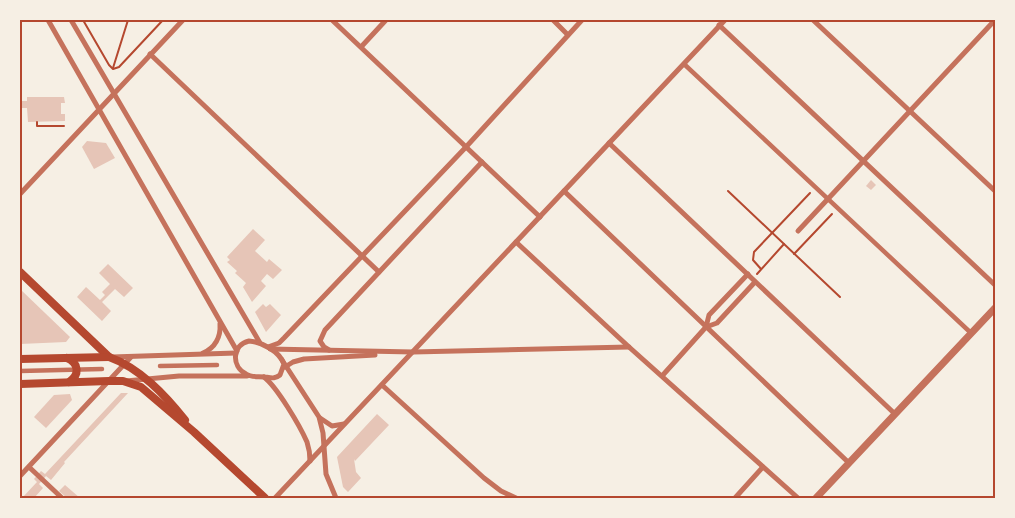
<svg xmlns="http://www.w3.org/2000/svg" width="1015" height="518" viewBox="0 0 1015 518" font-family="Spectral,serif">
<style>
.building{fill:#e6c5b7}
.lines{fill:none;stroke-linecap:round;stroke-linejoin:round}
.path{stroke:#b5482f;stroke-width:2}
.pedestrian{stroke:#c5725c;stroke-width:4.5}
.minor{stroke:#c5725c;stroke-width:5}
.tertiary{stroke:#c5725c;stroke-width:7}
.secondary{stroke:#b5482f;stroke-width:8}
.neatline{fill:none;stroke:#b5482f;stroke-width:2}
</style>
<rect width="100%" height="100%" fill="#f6efe4"/>
<g class="building">
<polygon points="27,97 64,97 65,103 61,103 61,114 65,114 65,121 28,122 27,108 20,108 20,101 27,101"/>
<polygon points="87,141 106,143 115,158 94,169 82,147"/>
<polygon points="871,180 876,185 871,190 866,186"/>
<polygon points="253,229 265,240 255,251 267,262 269,259 282,270 273,279 267,274 261,281 266,286 252,302 243,287 246,283 235,273 237,271 227,262 230,260 227,257"/>
<polygon points="108,264 133,288 124,297 115,289 102,302 111,311 102,321 77,297 86,287 100,300 105,295 102,292 110,284 99,273"/>
<polygon points="20,289 70,337 66,342 20,344"/>
<polygon points="263,304 266,307 270,304 281,315 266,332 255,312"/>
<polygon points="121,393 128,393 64,462 65,463 51,480 46,476 39,484 43,488 34,498 22,498 37,482 34,479 41,471 45,474"/>
<polygon points="70,394 72,400 46,428 34,417 54,395"/>
<polygon points="377,414 389,425 355,461 354,459 356,472 361,478 348,492 343,487 337,457"/>
<polygon points="65,485 80,498 67,498 59,491"/>
</g>
<g class="lines">
<g class="path">
<polyline points="83,20 109,65 113,69 119,67 163,20"/>
<polyline points="113,68 128,20"/>
<polyline points="37,122 37,126 64,126"/>
<polyline points="728,191 840,297"/>
<polyline points="794,254 832,214"/>
<polyline points="761,269 753,260 754,252 810,193"/>
<polyline points="757,274 784,244"/>
</g>
<g class="pedestrian">
<polyline points="684,64 971,333"/>
<polyline points="160,366 217,365"/>
<polyline points="20,371 102,369"/>
</g>
<g class="minor">
<polyline points="48,20 237,351"/>
<polyline points="71,20 260,343"/>
<polyline points="332,20 540,217"/>
<polyline points="553,20 568,35"/>
<polyline points="813,20 995,191"/>
<polyline points="719,25 995,285"/>
<polyline points="361,47 386,20"/>
<polyline points="150,54 379,272"/>
<polyline points="609,143 895,414"/>
<polyline points="564,191 849,463"/>
<polyline points="20,194 183,20"/>
<polyline points="798,231 995,20"/>
<polyline points="516,242 629,347 798,498"/>
<polyline points="706,327 709,315 748,274"/>
<path d="M249,341c13,1 30,10 35,23l-4,11c-5,4 -8,3 -15,2 -6,-1 -13,1 -19,-3 -15,-8 -14,-29 3,-33z"/>
<polyline points="268,347 279,343 284,338 466,147 582,20"/>
<polyline points="270,349 413,352 629,347"/>
<polyline points="329,350 324,347 320,341 325,330 482,162"/>
<path d="M203,353c12,-5 18,-16 17,-29"/>
<polyline points="112,357 236,353"/>
<polyline points="282,360 319,417 323,433 326,474 336,498"/>
<polyline points="285,367 293,362 304,359 375,355"/>
<polyline points="662,376 706,327 717,323 755,282"/>
<path d="M264,377c13,10 36,49 43,65 2,6 3,13 3,19"/>
<polyline points="126,381 179,376 247,376"/>
<polyline points="382,385 484,478 501,491 516,498"/>
<polyline points="320,418 332,426 344,424"/>
<polyline points="29,467 62,498"/>
<polyline points="20,476 131,357"/>
<polyline points="275,498 725,20"/>
<polyline points="735,498 763,467"/>
</g>
<polyline class="tertiary" points="816,498 995,308"/>
<g class="secondary">
<path d="M20,272l89,85c31,11 56,38 76,63"/>
<path d="M67,358c12,5 13,17 2,24"/>
<polyline points="20,359 109,357"/>
<polyline points="20,384 109,381 123,381 141,387 194,432 265,498"/>
</g>
</g>
<rect width="1015" height="518" fill="none" stroke="#f6efe4" stroke-width="42"/>
<rect x="21" y="21" width="973" height="476" class="neatline"/>
</svg>
